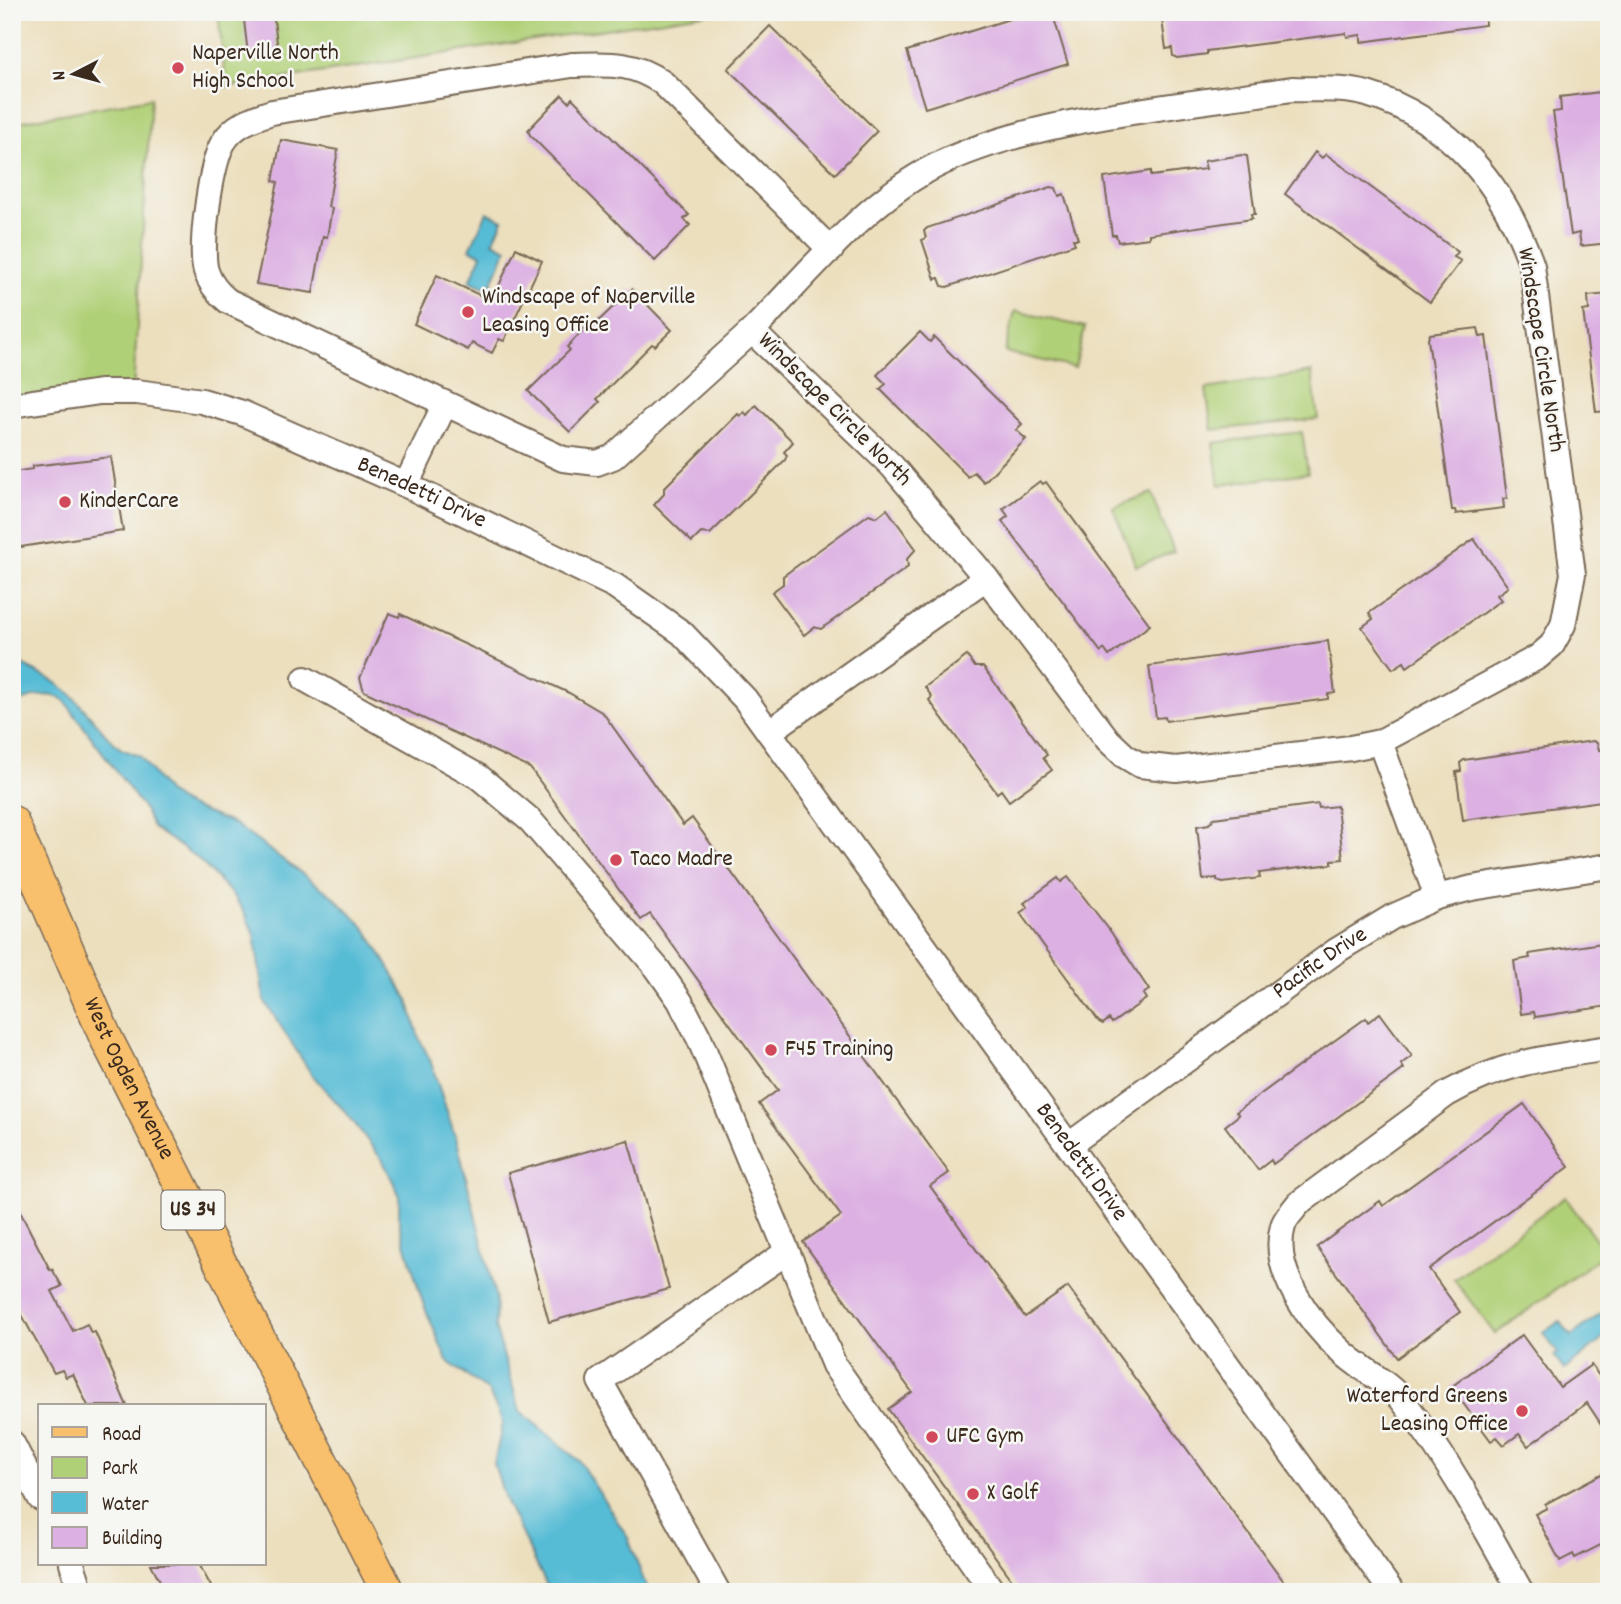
<svg xmlns="http://www.w3.org/2000/svg" width="1621" height="1604" viewBox="0 0 1621 1604" font-family="Dekko,sans-serif">
<style>
.green{fill:#b0d077;stroke:#767d4a;stroke-width:2}
.water{fill:#57bcd6;stroke:#49737a;stroke-width:2}
.building{fill:#dcb0e2}
.lines{fill:none;stroke-linecap:round;stroke-linejoin:round}
.minor-casing{stroke:#796956;stroke-width:28}
.major-casing{stroke:#796956;stroke-width:35}
.minor{stroke:#fff;stroke-width:24}
.major{stroke:#f8bf6c;stroke-width:32}
.poi-dot{fill:#d1495b;stroke:#f6f6f2;stroke-width:2.5}
.labels{text-anchor:middle;dominant-baseline:central;stroke-width:5;stroke-linejoin:round;paint-order:stroke}
.shield{fill:#f6f6f2;stroke:#73675e;stroke-width:2}
.shield-label{font-size:23px;font-weight:bold;fill:#3b2a1e}
.poi-label{font-size:24px;fill:#3b2a1e;stroke:#f6f6f2;text-anchor:start}
.street-label{font-size:24px;fill:#3b2a1e;stroke:#f6f6f2}
</style>
<rect width="100%" height="100%" fill="#f6f6f2"/>
<filter id="ink" filterUnits="userSpaceOnUse"><feTurbulence type="fractalNoise" baseFrequency=".0143" numOctaves="2"/><feDisplacementMap in="SourceGraphic" scale="14" xChannelSelector="R" yChannelSelector="G"/><feConvolveMatrix kernelMatrix="1 2 1 2 8 2 1 2 1" color-interpolation-filters="sRGB"/></filter>
<filter id="wash" filterUnits="userSpaceOnUse"><feTurbulence type="fractalNoise" baseFrequency=".00686" numOctaves="4" result="noise"/><feDisplacementMap in="SourceGraphic" scale="28" xChannelSelector="R" yChannelSelector="G"/><feGaussianBlur stdDeviation="1.57" result="paint"/><feColorMatrix in="noise" values="0 0 0 0 0 0 0 0 0 0 0 0 0 0 0 0 0 1.4 0 .05"/><feComposite in="paint" operator="in"/></filter>
<g filter="url(#wash)">
<rect width="100%" height="100%" fill="#ecdfbe"/>
<g class="green">
<polygon points="218,12 717,12 226,87"/>
<polygon points="151,98 133,392 12,405 12,123"/>
<polygon points="1015,311 1085,327 1075,368 1005,352"/>
<polygon points="1312,372 1318,419 1212,430 1206,389"/>
<polygon points="1302,432 1308,473 1219,485 1213,443"/>
<polygon points="1151,493 1174,552 1136,566 1113,507"/>
<polygon points="1565,1197 1606,1253 1495,1334 1454,1279"/>
</g>
<g class="water">
<polygon points="487,212 503,220 493,242 507,249 489,289 470,281 482,255 470,249"/>
<path d="M12,660l42,21 17,13 40,46 10,9 19,7 28,37 16,11 50,20 100,73 32,32 42,71 11,38 11,22 28,85 38,154 -1,28 25,84 59,50 49,77 20,54h-98l-44,-90 -12,-38 9,-42 -15,-31 -41,-30 -24,-58 -24,-80v-29l-16,-33 -34,-45 -37,-41 -48,-75 -10,-67 -11,-23 -12,-17 -35,-36 -43,-29 -9,-19 -80,-109c-11,-7 -29,-6 -40,1l-12,-13z"/>
<polygon points="1601,1314 1609,1325 1609,1334 1564,1370 1554,1356 1558,1353 1543,1333 1560,1321 1571,1336"/>
</g>
<g id="blocks">
<g class="building">
<polygon points="243,12 273,12 278,50 248,54"/>
<polygon points="1032,12 1052,12 1068,64 925,108 907,51"/>
<polygon points="1161,12 1485,12 1485,25 1361,42 1361,35 1347,37 1346,33 1207,51 1207,54 1177,58 1173,56 1172,48 1166,49"/>
<polygon points="770,26 877,131 835,174 728,69"/>
<polygon points="1609,91 1609,243 1581,246 1579,233 1571,235 1553,112 1561,111 1560,97"/>
<polygon points="562,95 569,102 572,98 689,215 684,219 690,225 655,261 530,135 528,130"/>
<polygon points="281,140 338,150 328,207 332,208 327,237 323,236 313,293 256,284 278,182 273,181"/>
<polygon points="1315,152 1322,158 1326,154 1458,252 1454,257 1461,261 1430,302 1285,194"/>
<polygon points="1242,155 1247,156 1255,214 1251,214 1252,219 1149,234 1149,238 1118,242 1116,235 1112,235 1104,178 1151,171 1151,176 1206,169 1204,161"/>
<polygon points="1051,187 1056,188 1059,196 1064,194 1078,239 1073,239 1075,244 947,287 942,286 939,278 935,279 922,240 926,238 924,231 927,228"/>
<polygon points="516,248 542,261 504,341 499,339 492,353 472,343 468,350 414,324 437,275 492,301"/>
<polygon points="632,289 672,330 655,346 652,344 597,399 600,402 570,432 528,391 570,350 567,347 587,326 590,329"/>
<polygon points="1609,294 1609,411 1596,412 1583,311 1589,310 1588,296"/>
<polygon points="1478,328 1480,337 1486,336 1507,498 1503,499 1504,508 1456,514 1455,510 1452,510 1428,339 1430,334"/>
<polygon points="920,332 930,342 934,337 1022,424 1016,430 1026,439 984,482 974,472 968,477 880,389 886,384 877,375"/>
<polygon points="756,405 793,442 784,452 787,455 785,460 760,485 710,534 701,533 692,542 654,505 664,494 664,488 738,414 740,416 744,412 747,415"/>
<polygon points="111,457 123,531 14,548 12,472 33,469 33,466"/>
<polygon points="1040,481 1043,484 1046,482 1150,625 1109,656 1104,649 1101,652 1002,521 1008,516 1003,509"/>
<polygon points="887,509 916,549 907,559 908,567 821,629 814,627 804,635 772,592 783,584 783,576 869,514 877,517"/>
<polygon points="1474,539 1508,587 1497,595 1501,600 1407,667 1404,662 1393,669 1362,627 1373,619 1369,613"/>
<polygon points="389,613 399,617 400,614 569,693 603,713 683,825 692,818 949,1173 930,1186 1025,1317 1068,1287 1285,1583 1273,1592 1021,1592 888,1409 912,1392 803,1242 841,1216 759,1104 778,1090 650,914 641,920 530,768 364,691 360,678"/>
<polygon points="1328,641 1335,693 1328,694 1328,699 1166,721 1165,717 1156,718 1149,666"/>
<polygon points="967,656 975,667 983,667 995,683 1047,755 1043,758 1052,770 1009,801 1001,790 997,793 929,700 932,697 925,687"/>
<polygon points="1593,741 1597,743 1599,750 1604,749 1609,800 1463,820 1456,772 1461,771 1460,763 1464,760"/>
<polygon points="1318,804 1319,808 1337,806 1343,859 1332,860 1332,864 1259,873 1260,878 1223,883 1217,881 1217,878 1203,880 1197,826 1209,824 1214,818"/>
<polygon points="1068,877 1111,932 1149,990 1143,994 1146,999 1112,1023 1109,1019 1103,1024 1099,1022 1020,913 1028,907 1024,903 1058,878 1061,882"/>
<polygon points="1609,942 1609,1006 1535,1017 1534,1012 1521,1014 1514,961 1530,958 1529,954"/>
<polygon points="1380,1013 1412,1056 1401,1064 1404,1069 1273,1164 1271,1160 1258,1170 1225,1126 1239,1115 1236,1112 1313,1056 1366,1018 1368,1022"/>
<polygon points="1524,1104 1569,1167 1429,1269 1460,1312 1397,1358 1317,1247 1380,1201 1383,1206"/>
<polygon points="628,1140 669,1289 549,1322 508,1173"/>
<polygon points="12,1196 50,1270 52,1269 62,1286 52,1291 73,1331 87,1324 91,1333 95,1332 127,1406 88,1406 73,1374 66,1377 62,1370 54,1373 31,1332 12,1296"/>
<polygon points="1522,1335 1560,1387 1591,1365 1609,1389 1609,1436 1587,1403 1528,1446 1519,1434 1504,1445 1497,1437 1491,1441 1451,1387"/>
<polygon points="1609,1470 1609,1541 1575,1558 1573,1554 1560,1561 1535,1514 1547,1508 1545,1504"/>
<polygon points="151,1564 199,1564 214,1592 166,1592"/>
</g>
</g>
</g>
<g filter="url(#ink)">
<use href="#blocks" fill-opacity="0" stroke="#796956" stroke-width="2"/>
<g class="lines">
<g class="minor-casing">
<g id="minor">
<path d="M1292,89c24,1 51,-2 75,5 84,25 138,93 165,172l41,308 -10,51 -11,20 -14,12 -158,85 -29,6 -175,21 -36,-4 -15,-9 -17,-16 -122,-162 -94,-112 -140,-135c50,-51 105,-119 167,-156 92,-56 265,-69 373,-86z"/>
<path d="M752,331l-139,126 -16,6 -34,-4 -335,-158c-10,-8 -18,-17 -22,-30 -7,-22 5,-109 17,-128 10,-18 30,-25 49,-31l300,-47c37,-1 59,-4 91,18l168,167"/>
<path id="s1" d="M12,405l88,-13h37l65,9 40,12 164,72 209,101 67,47 63,66 647,893"/>
<polyline points="406,485 445,404"/>
<polyline points="305,679 479,777 530,820 657,968 680,1001 699,1038 834,1365 993,1592"/>
<polyline points="769,732 986,578"/>
<polyline points="1380,742 1437,897"/>
<path id="s2" d="M1069,1145l267,-194 56,-34 45,-20 35,-9 137,-22"/>
<polyline points="12,1443 40,1498"/>
<polyline points="72,1564 81,1592"/>
<polyline points="718,1592 600,1381 787,1252"/>
<path d="M1521,1592c-36,-65 -72,-132 -118,-191 -17,-21 -43,-32 -62,-50 -31,-28 -71,-81 -58,-125 2,-8 10,-15 15,-22l149,-110c54,-31 101,-37 162,-46"/>
</g>
</g>
<g class="major-casing">
<g id="major">
<path id="s3" d="M12,822l93,214 283,556"/>
</g>
</g>
<use href="#minor" class="minor"/>
<use href="#major" class="major"/>
</g>
</g>
<g class="poi-dot">
<circle cx="178" cy="68" r="7"/>
<circle cx="468" cy="312" r="7"/>
<circle cx="65" cy="502" r="7"/>
<circle cx="616" cy="860" r="7"/>
<circle cx="771" cy="1050" r="7"/>
<circle cx="1522" cy="1411" r="7"/>
<circle cx="932" cy="1437" r="7"/>
<circle cx="973" cy="1494" r="7"/>
</g>
<g class="labels">
<rect class="shield" x="161.5" y="1190.5" width="63" height="39" rx="5"/>
<g class="shield-label">
<text x="193" y="1210">US 34</text>
</g>
<g class="poi-label">
<text x="192" y="54">Naperville North<tspan x="192" dy="28">High School</tspan></text>
<text x="482" y="298">Windscape of Naperville<tspan x="482" dy="28">Leasing Office</tspan></text>
<text x="79" y="502">KinderCare</text>
<text x="630" y="860">Taco Madre</text>
<text x="785" y="1050">F45 Training</text>
<text x="1508" y="1397" text-anchor="end">Waterford Greens<tspan x="1508" dy="28">Leasing Office</tspan></text>
<text x="946" y="1437">UFC Gym</text>
<text x="987" y="1494">X Golf</text>
</g>
<g class="street-label">
<text transform="translate(1540 350) rotate(81)">Windscape Circle North</text>
<text transform="translate(834 410) rotate(45)">Windscape Circle North</text>
<text stroke="none"><textPath href="#s1" startOffset="430">Benedetti Drive</textPath></text>
<text stroke="none"><textPath href="#s2" startOffset="310">Pacific Drive</textPath></text>
<text stroke="none"><textPath href="#s3" startOffset="282">West Ogden Avenue</textPath></text>
<text stroke="none"><textPath href="#s1" startOffset="1390">Benedetti Drive</textPath></text>
</g>
</g>
<rect width="1621" height="1604" fill="none" stroke="#f6f6f2" stroke-width="42"/>
<rect x="38" y="1404" width="228" height="161" fill="#f6f6f2" stroke="#aba49d" stroke-width="2"/>
<rect x="52" y="1427" width="35" height="10" fill="#f8bf6c" stroke="#aba49d" stroke-width="2"/>
<text x="102" y="1440" font-size="21" fill="#3b2a1e">Road</text>
<rect x="52" y="1457" width="35" height="21" fill="#b0d077" stroke="#aba49d" stroke-width="2"/>
<text x="102" y="1474" font-size="21" fill="#3b2a1e">Park</text>
<rect x="52" y="1492" width="35" height="21" fill="#57bcd6" stroke="#aba49d" stroke-width="2"/>
<text x="102" y="1510" font-size="21" fill="#3b2a1e">Water</text>
<rect x="52" y="1527" width="35" height="21" fill="#dcb0e2" stroke="#aba49d" stroke-width="2"/>
<text x="102" y="1544" font-size="21" fill="#3b2a1e">Building</text>
<g transform="translate(74 74) rotate(264)" stroke="#f6f6f2" stroke-width="5" paint-order="stroke">
<path d="M0-5L12 26L0 18L-12 26Z" fill="#3b2a1e"/>
<text y="-10" font-size="19" font-weight="bold" text-anchor="middle" fill="#3b2a1e">N</text>
</g>
</svg>
